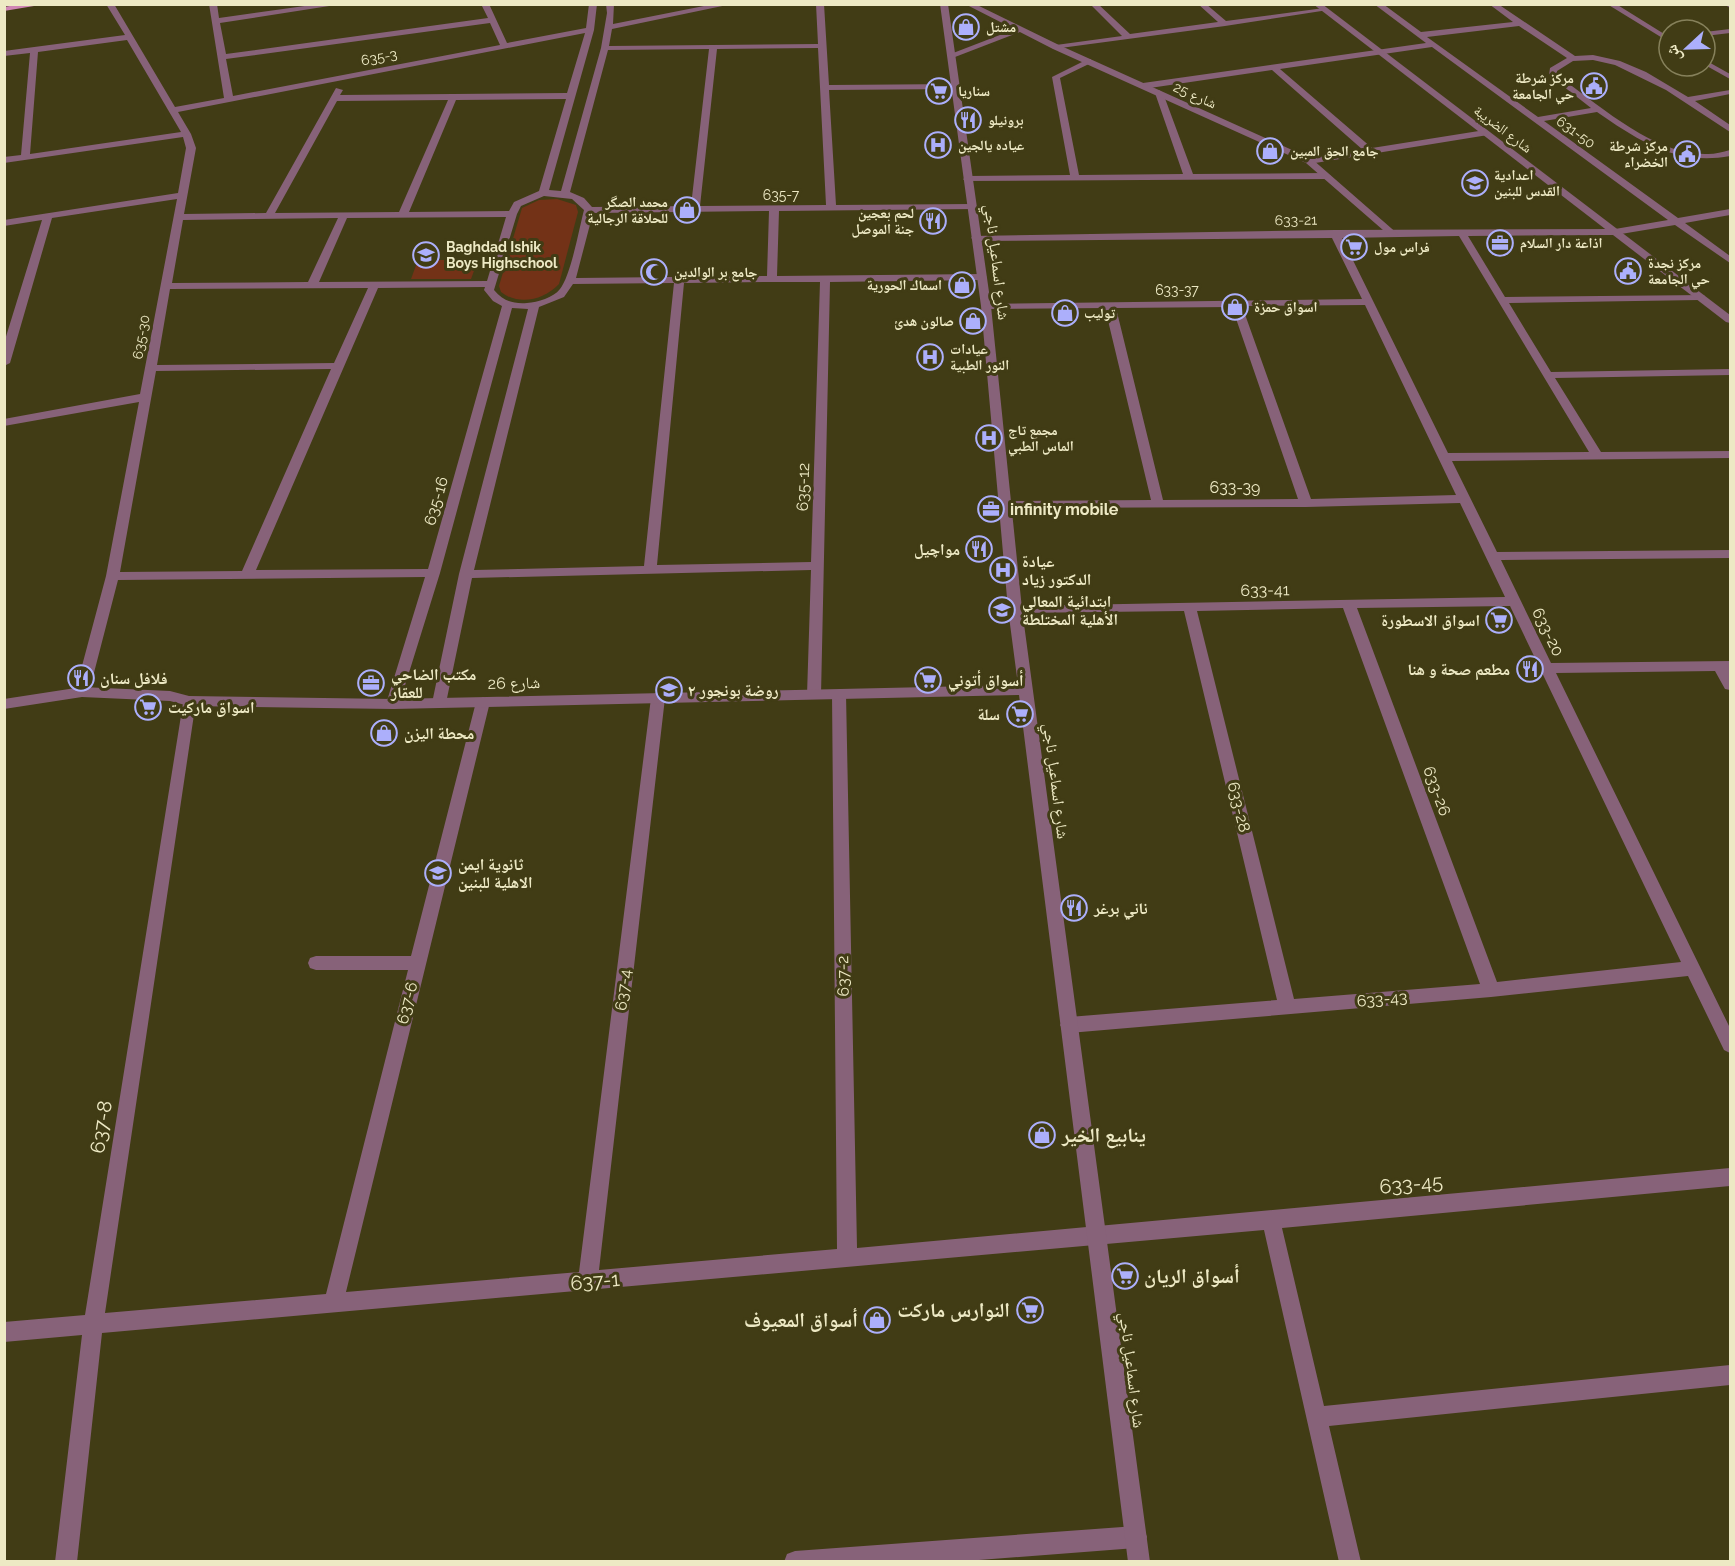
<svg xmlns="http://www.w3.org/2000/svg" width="1735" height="1566" viewBox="0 0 1735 1566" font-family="Raleway,'Noto Naskh Arabic',sans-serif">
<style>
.green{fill:#733217}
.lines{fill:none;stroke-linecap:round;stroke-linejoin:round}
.minor{fill:#876279;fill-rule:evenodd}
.tertiary{fill:#876279;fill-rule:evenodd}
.primary{fill:#d085b4;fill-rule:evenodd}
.labels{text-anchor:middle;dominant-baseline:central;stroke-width:6;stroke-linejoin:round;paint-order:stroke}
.far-poi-label{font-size:14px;font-weight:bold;fill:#ede9c4;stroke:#413c15;text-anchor:start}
.far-street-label{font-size:14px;fill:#ede9c4;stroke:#413c15}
.street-label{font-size:16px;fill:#ede9c4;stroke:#413c15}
.poi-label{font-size:16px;font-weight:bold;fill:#ede9c4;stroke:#413c15;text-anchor:start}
.near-street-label{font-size:20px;fill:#ede9c4;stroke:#413c15}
.near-poi-label{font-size:20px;font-weight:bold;fill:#ede9c4;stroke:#413c15;text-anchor:start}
</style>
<rect width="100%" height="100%" fill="#413c15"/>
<g class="green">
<path d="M557,199l19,6 2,7 -19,72c-15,16 -40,22 -58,8l-2,-6 23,-78 17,-8z"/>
<polygon points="418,260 478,260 471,279 411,279"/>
</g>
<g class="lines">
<g class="minor">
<path d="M106,4h8l61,103 49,-9 -15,-94h8l2,14 100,-14h23l-122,19 6,31 262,-36 -7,-14h8l18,39 79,-15 3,-24h8l-3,26 -45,160 12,1 40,-143 6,-35 -1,-9h8l-1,20 101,-20h18l-120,25 -3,17 209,-2 -2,-40h8l5,81 129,-1 1,2 -4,3 -126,1 7,115 136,-1 5,3 -2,2 -196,2 -2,65 205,-2 5,3 -5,3 -152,2 -9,413 -2,4h-10l-2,-4 4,-125 -339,8 -26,125 -7,5 -5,-1 -2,-4 27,-129 69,-265 -16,-1 -72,265 -42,135 -5,1 -7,-5 39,-127 -307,3 -29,112 -7,5 -5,-1 -2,-4 31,-116 33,-174 -135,24v-7l136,-25 37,-195 -125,19 -42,145 -6,3v-23l38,-123 -38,6v-6l174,-27 8,-45 -3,-11 -179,26v-6l17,-2 9,-102 -26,3v-5l121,-16zM490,23l10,22 -267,51 -7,-37zM585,33l-18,60 -227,2 3,-5 -7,-2 -70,125 -82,1 12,-66 -5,-14 -13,-22zM127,40l54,92 -151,22 8,-102zM818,48l8,157 -126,1 17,-157zM709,49l-18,157 -99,1 -8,-9 -14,-6 38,-142zM566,99l-27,92 -25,11 -5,9 -100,1 47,-112zM448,100l-49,112 -124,1 62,-112zM544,196l28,3 12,11c-5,19 -13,65 -24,79 -7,9 -22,13 -33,14 -14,1 -24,-2 -33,-13l23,-76 4,-8zM769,211l-2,65 -191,2 17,-65zM506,217l-19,64 -168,1 28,-64zM338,218l-30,64 -136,1 11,-63zM768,282h52l-9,280 -154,3 27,-282zM674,283l-30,283 -170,4 65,-263 25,-10 9,-13zM485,287l-1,3 9,11 9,5 -74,263 -172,1 122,-282zM368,288l-34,75 -177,2 13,-76zM331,369l-89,202 -122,1 36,-201z"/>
<polygon points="1090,4 1098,4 1130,34 1218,22 1198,4 1206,4 1226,21 1324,8 1328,10 1225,26 1053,49 1053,45 1056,45 1122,36"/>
<path d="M1374,4h9l38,28 92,-10 -24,-18h9l77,52 18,-1 27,6 26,11 42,25 42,-7v4l-35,7 35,24v7l-64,-42 -51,-25 -22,-5 -20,1 -16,10v3l8,7c39,28 92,75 143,73 7,0 15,-2 22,-4v6c-53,10 -91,-15 -133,-44l-53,9 134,97 52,-9v6l-45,8 45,33v7l-55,-38 -60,10 -147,1 37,61 199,-2 1,2 -5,3 -191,3 42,69 179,-3v6l-175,3 46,74 129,-1v7l-278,3 45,91 233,-2v8l-229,2 50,103 179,-2v29l-5,-1 -10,-18 -159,2 174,355v25l-6,-3 -36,-74 -197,21 -422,36 -6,-3 -3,-5 3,-5 6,-3 208,-17 -93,-389 -169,2 -7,-4 2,-3 495,-9 -45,-94 -154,4 -304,1 -2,-3 2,-3 4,-1 145,-1 -46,-192 -119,1 -5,-3 1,-2 380,-5 -30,-61 -356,3 -5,-3 2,-2 362,-6 280,-1 53,-9 -236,-173 -152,22 92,79 113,-18 3,1v4l-179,29 -5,-3 2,-2 57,-9 -91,-80 -129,19 -4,-3 4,-3 283,-40zM1519,26l48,32 -17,10 -1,7 42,33 -53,9 -111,-80zM1459,236l130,216 -141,1 -106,-215zM1365,305l91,190 -145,4 -69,-193zM1232,307l66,192 -135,1 -47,-192zM1510,606l171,356 -184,20 -140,-374zM1343,608l137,376 -186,15 -97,-388z"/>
<polygon points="1607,4 1616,4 1669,37 1669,42"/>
<polygon points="1724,4 1730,4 1730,8"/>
<polygon points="1018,28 1025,30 955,57 948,55"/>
<polygon points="1730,29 1730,33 1705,36 1705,32"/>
<polygon points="1088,59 1091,59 1091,63 1060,78 1079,175 1183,174 1155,93 1159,90 1163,93 1193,174 1326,173 1331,176 1326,179 965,181 963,179 968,176 1070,175 1052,77"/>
<polygon points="1705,60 1730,74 1730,79 1705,65"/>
<polygon points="839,689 846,694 857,1248 1730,1168 1730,1186 1282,1228 1324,1406 1730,1365 1730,1385 1329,1426 1361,1562 1339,1562 1264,1230 102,1333 77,1562 55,1562 82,1335 4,1342 4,1322 85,1315 184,697 189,696 196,701 105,1313 326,1294 408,970 316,970 310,968 308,963 310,958 316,956 411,956 476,702 483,697 490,702 346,1292 579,1272 651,698 658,693 665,698 599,1270 837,1249 832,694"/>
<polygon points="1136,1526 1144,1529 1147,1537 1144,1545 1136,1548 953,1562 784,1562 787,1554 795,1551"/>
</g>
<g class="tertiary">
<polygon points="940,4 948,4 991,306 1022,609 1150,1562 1128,1562 1019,695 393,709 189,706 170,701 82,697 4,709 4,699 82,687 170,691 189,696 393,699 1018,685 1008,609 981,306"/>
<polygon points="965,4 975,4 1059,45 1312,159 1399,235 1391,237 1306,163 1053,49"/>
<polygon points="1313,4 1322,4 1730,315 1730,323 1726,322"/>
</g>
<polygon class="primary" points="21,4 46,4 4,11 4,7"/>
</g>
<defs>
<g id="shop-ring" transform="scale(1.35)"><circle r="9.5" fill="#413c15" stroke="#acaffb" stroke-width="1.5"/><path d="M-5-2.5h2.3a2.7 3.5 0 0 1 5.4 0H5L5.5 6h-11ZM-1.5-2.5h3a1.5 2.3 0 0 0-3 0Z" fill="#acaffb"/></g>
<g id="civic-ring" transform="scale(1.35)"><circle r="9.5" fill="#413c15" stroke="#acaffb" stroke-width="1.5"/><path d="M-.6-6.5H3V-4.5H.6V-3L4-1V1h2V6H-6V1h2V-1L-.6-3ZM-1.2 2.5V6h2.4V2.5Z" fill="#acaffb"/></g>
<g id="supermarket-ring" transform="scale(1.35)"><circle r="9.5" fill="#413c15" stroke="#acaffb" stroke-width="1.5"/><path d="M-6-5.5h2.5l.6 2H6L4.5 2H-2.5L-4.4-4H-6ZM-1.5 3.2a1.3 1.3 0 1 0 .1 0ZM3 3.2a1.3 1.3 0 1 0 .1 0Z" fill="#acaffb"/></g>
<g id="restaurant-ring" transform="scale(1.35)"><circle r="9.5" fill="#413c15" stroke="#acaffb" stroke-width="1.5"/><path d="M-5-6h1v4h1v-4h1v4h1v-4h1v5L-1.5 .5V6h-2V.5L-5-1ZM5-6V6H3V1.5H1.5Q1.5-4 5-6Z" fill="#acaffb"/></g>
<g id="hospital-ring" transform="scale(1.35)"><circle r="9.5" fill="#413c15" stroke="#acaffb" stroke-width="1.5"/><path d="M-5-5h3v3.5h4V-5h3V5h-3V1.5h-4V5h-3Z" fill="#acaffb"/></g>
<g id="school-ring" transform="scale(1.35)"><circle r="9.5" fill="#413c15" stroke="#acaffb" stroke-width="1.5"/><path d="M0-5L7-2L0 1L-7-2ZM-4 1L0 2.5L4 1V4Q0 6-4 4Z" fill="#acaffb"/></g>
<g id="office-ring" transform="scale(1.35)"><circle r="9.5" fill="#413c15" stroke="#acaffb" stroke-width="1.5"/><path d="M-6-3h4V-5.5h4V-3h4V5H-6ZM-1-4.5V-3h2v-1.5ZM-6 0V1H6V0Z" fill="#acaffb"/></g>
<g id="mosque-ring" transform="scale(1.35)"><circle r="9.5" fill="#413c15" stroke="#acaffb" stroke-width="1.5"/><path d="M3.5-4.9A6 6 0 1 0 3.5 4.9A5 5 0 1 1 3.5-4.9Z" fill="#acaffb"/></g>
</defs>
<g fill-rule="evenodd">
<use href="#shop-ring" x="966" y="27"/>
<use href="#civic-ring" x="1594" y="86"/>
<use href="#supermarket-ring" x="939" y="91"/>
<use href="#restaurant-ring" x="968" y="120"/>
<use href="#hospital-ring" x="938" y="145"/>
<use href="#shop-ring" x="1270" y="151"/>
<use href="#civic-ring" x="1687" y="154"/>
<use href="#school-ring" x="1475" y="183"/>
<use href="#shop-ring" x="687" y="210"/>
<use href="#restaurant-ring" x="933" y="221"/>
<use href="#office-ring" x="1500" y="243"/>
<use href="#supermarket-ring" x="1354" y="247"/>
<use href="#school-ring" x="426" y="255"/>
<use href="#civic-ring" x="1628" y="271"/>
<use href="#mosque-ring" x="654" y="272"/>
<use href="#shop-ring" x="962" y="285"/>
<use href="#shop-ring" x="1235" y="307"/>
<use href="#shop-ring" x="1065" y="313"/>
<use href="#shop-ring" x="973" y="321"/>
<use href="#hospital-ring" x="930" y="357"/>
<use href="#hospital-ring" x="989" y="438"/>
<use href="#office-ring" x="991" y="509"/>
<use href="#restaurant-ring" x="979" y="549"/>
<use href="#hospital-ring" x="1003" y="570"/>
<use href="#school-ring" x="1002" y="610"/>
<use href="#supermarket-ring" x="1499" y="620"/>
<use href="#restaurant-ring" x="1530" y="669"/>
<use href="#restaurant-ring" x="81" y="678"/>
<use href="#supermarket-ring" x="928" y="680"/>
<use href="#office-ring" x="371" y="683"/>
<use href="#school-ring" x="669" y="690"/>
<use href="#supermarket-ring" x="148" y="707"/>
<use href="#supermarket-ring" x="1020" y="714"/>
<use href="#shop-ring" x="384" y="733"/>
<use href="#school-ring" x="438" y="873"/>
<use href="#restaurant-ring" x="1074" y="908"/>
<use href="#shop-ring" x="1042" y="1135"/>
<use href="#supermarket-ring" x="1125" y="1276"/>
<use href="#supermarket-ring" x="1030" y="1310"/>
<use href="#shop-ring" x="877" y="1320"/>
</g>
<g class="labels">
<g class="far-poi-label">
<text x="986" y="27">مشتل</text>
<text x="1574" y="78" text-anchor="end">مركز شرطة<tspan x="1574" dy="16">حي الجامعة</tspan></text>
<text x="958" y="91">سناريا</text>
<text x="988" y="120">برونيلو</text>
<text x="958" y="145">عياده يالجين</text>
<text x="1668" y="146" text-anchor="end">مركز شرطة<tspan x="1668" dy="16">الخضراء</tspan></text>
<text x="1290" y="151">جامع الحق المبين</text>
<text x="1494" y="175">اعدادية<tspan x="1494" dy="16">القدس للبنين</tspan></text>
<text x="668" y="202" text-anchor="end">محمد الصگر<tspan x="668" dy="16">للحلاقة الرجالية</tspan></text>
<text x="914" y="213" text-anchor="end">لحم بعجين<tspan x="914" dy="16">جنة الموصل</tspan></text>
<text x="1520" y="243">اذاعة دار السلام</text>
<text x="446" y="247">Baghdad Ishik<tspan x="446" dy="16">Boys Highschool</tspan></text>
<text x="1374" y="247">فراس مول</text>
<text x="1648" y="263">مركز نجدة<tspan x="1648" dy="16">حي الجامعة</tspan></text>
<text x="674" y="272">جامع بر الوالدين</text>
<text x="942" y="285" text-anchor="end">اسماك الحورية</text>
<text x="1254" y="307">اسواق حمزة</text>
<text x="1084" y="313">توليب</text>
<text x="954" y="321" text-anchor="end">صالون هدئ</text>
<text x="950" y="349">عيادات<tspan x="950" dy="16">النور الطبية</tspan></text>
<text x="1008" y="430">مجمع تاج<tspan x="1008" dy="16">الماس الطبي</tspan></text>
</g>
<g class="far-street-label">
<text transform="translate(379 57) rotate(-11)">635-3</text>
<text transform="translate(1195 95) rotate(24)">شارع 25</text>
<text transform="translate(1503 129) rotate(37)">شارع الضريبة</text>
<text transform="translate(1576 132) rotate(36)">631-50</text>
<text x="781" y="195">635-7</text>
<text transform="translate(1296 220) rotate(-1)">633-21</text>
<text x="1177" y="290">633-37</text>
<text transform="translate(141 337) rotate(-80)">635-30</text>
</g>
<g class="street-label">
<text transform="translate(997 262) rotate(83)">شارع اسماعيل ناجي</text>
<text transform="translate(803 487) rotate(-88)">635-12</text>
<text x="1235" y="487">633-39</text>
<text transform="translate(436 501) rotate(-74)">635-16</text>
<text transform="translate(1265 590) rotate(-1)">633-41</text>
<text transform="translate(1548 632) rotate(64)">633-20</text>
<text transform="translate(514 683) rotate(-1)">شارع 26</text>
<text transform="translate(1056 781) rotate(83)">شارع اسماعيل ناجي</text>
<text transform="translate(1437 791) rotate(70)">633-26</text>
<text transform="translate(1239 807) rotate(76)">633-28</text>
<text transform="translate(843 976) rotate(-91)">637-2</text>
<text transform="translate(623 990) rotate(-83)">637-4</text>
<text transform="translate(1382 999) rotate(-5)">633-43</text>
<text transform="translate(407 1003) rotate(-76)">637-6</text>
<text transform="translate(1132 1370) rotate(83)">شارع اسماعيل ناجي</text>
</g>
<g class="poi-label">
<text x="1010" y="509">infinity mobile</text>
<text x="960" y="549" text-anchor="end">مواچيل</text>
<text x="1022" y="561">عيادة<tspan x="1022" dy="18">الدكتور زياد</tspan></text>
<text x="1022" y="601">ابتدائية المعالي<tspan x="1022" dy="18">الأهلية المختلطة</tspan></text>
<text x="1480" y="620" text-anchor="end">اسواق الاسطورة</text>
<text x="1510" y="669" text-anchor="end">مطعم صحة و هنا</text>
<text x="391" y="674">مكتب الضاحي<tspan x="391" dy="18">للعقار</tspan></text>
<text x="100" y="678">فلافل سنان</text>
<text x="948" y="680">أسواق أتوني</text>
<text x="688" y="690">روضة بونجور ٢</text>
<text x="168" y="707">اسواق ماركيت</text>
<text x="1000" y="714" text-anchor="end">سلة</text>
<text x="404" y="733">محطة اليزن</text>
<text x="458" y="864">ثانوية ايمن<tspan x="458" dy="18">الاهلية للبنين</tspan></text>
<text x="1094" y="908">ناني برغر</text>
</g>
<g class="near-street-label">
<text transform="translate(101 1127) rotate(-81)">637-8</text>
<text transform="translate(1411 1184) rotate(-5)">633-45</text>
<text transform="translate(595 1281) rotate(-5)">637-1</text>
</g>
<g class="near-poi-label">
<text x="1062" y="1135">ينابيع الخير</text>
<text x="1144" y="1276">أسواق الريان</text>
<text x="1010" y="1310" text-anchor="end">النوارس ماركت</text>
<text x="858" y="1320" text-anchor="end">أسواق المعيوف</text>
</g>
</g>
<rect width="1735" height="1566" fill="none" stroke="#ede9c4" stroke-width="12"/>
<g transform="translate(1687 48) rotate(248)"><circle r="28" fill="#413c15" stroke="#86815b" stroke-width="1.5"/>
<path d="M0-4.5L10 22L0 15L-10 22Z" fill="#acaffb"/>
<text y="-9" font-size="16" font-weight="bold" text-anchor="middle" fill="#ede9c4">ش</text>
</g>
</svg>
